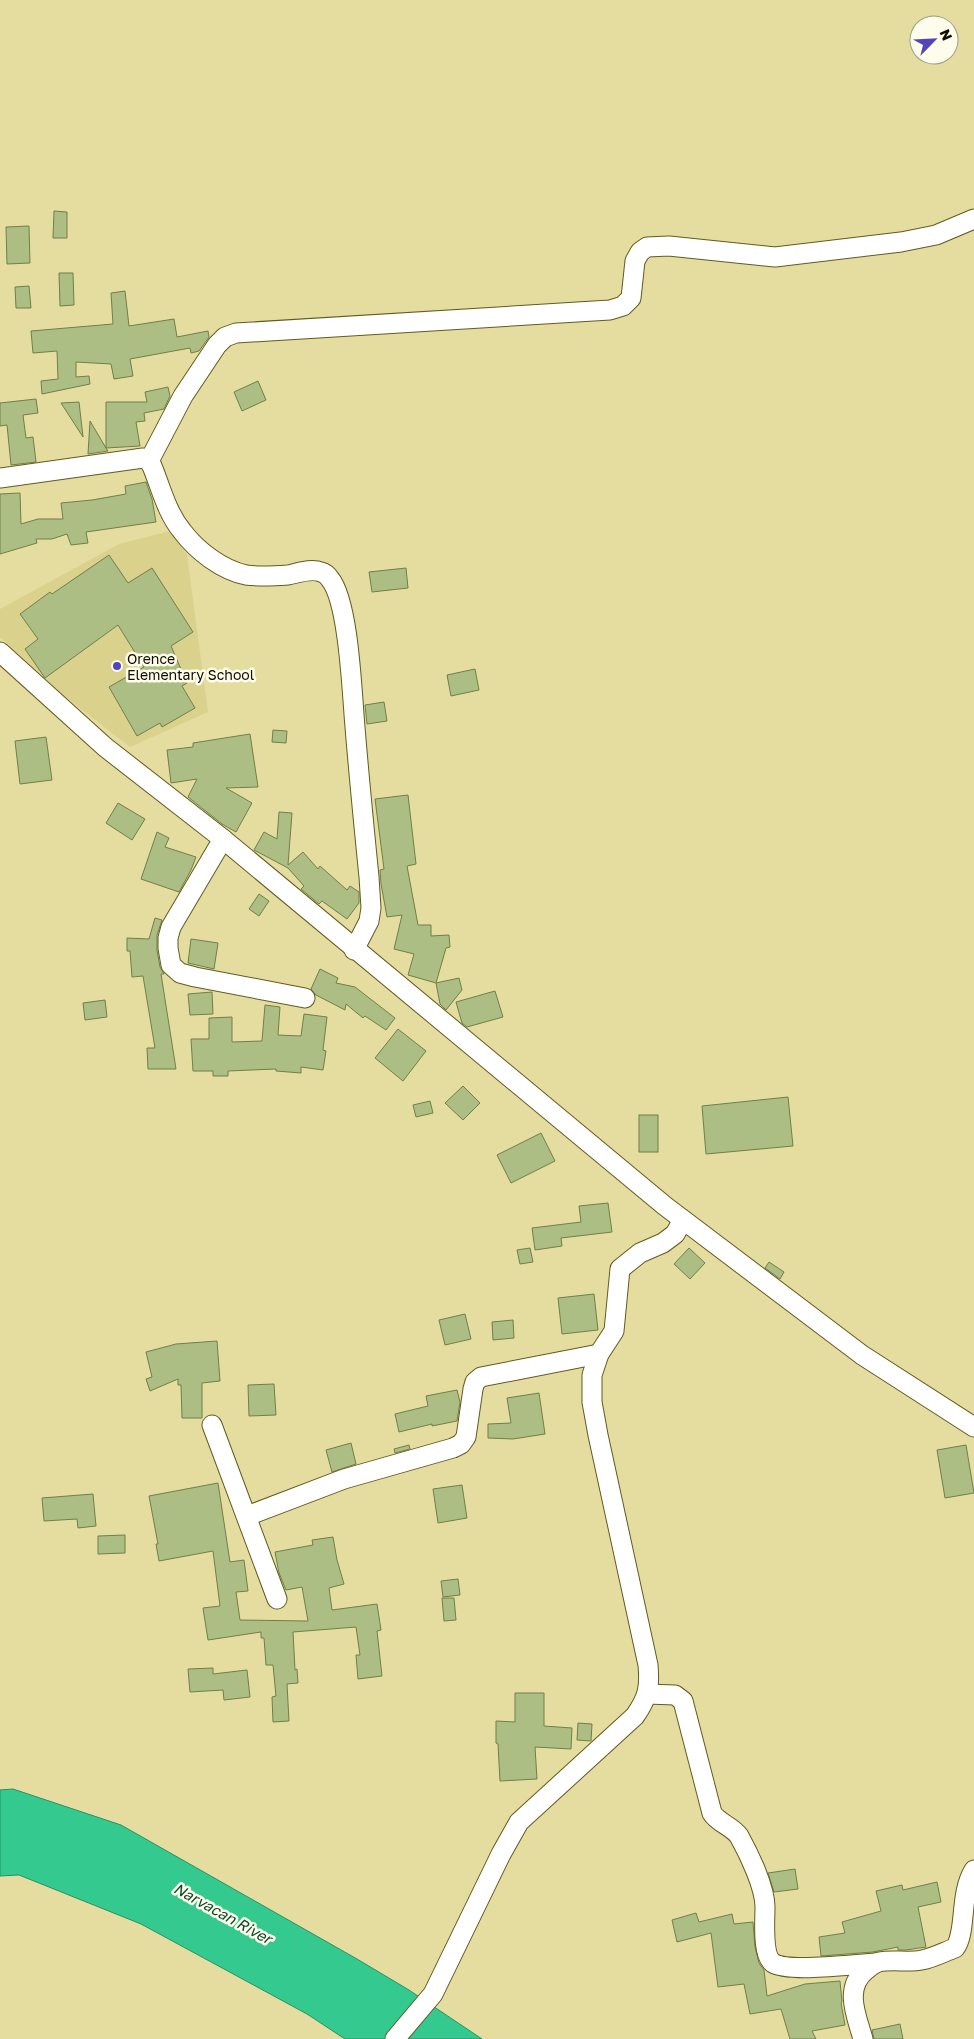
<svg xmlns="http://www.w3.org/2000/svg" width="974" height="2039" viewBox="0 0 974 2039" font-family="'Golos Text',sans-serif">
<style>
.built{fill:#dad18c}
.water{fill:#34c98e;stroke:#299063}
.building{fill:#adbe84;stroke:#707f48}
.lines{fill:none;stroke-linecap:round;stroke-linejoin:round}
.minor-casing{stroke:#625a1f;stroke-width:21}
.minor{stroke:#fff;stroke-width:19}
.poi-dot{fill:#5144bc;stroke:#fefcea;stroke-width:2}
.labels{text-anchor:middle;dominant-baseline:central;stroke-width:5;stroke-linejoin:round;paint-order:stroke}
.poi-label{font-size:14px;fill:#100c00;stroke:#fefcea;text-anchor:start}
.water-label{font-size:15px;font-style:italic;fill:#0d4831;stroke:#fefcea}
</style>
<rect width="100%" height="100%" fill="#e4dd9f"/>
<polygon class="built" points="170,531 187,555 208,712 130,747 63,695 0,637 0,609 119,544"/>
<polygon class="water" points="13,1789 121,1825 357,1959 409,1990 482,2039 345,2039 307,2014 141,1924 19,1875 0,1876 0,1790"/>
<g class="building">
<polygon points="54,211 67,212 67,238 53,238"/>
<polygon points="29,226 30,263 7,264 6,227"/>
<polygon points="59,273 73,273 74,305 60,306"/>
<polygon points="29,286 31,308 16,308 15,287"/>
<polygon points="125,291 129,326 174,319 177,337 208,331 209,337 199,351 191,353 190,348 130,359 133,376 114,379 111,364 76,362 76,377 89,376 90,384 42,394 41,381 58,379 57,351 33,353 31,331 113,324 111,293"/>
<polygon points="258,381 266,400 242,411 234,392"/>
<polygon points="168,387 170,396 164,409 144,413 145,421 136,422 140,446 106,448 108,451 88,454 90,421 106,448 106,402 147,402 145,392"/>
<polygon points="36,399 38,413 23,415 26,438 33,437 36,462 11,465 7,425 0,426 0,403"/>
<polygon points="79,402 83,437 61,403"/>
<polygon points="146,482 152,499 156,522 86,532 88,543 71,545 67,534 52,539 36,539 37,543 0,554 0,494 20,493 21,524 38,519 63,519 61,503 92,500 126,494 125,486"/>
<polygon points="109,555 128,583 152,568 193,632 171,646 187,683 182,686 195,708 162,727 160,723 137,736 109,687 144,667 118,625 45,678 25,649 38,639 20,614 50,592 52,594"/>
<polygon points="406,568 408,588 372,592 369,572"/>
<polygon points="475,669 479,690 451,696 447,675"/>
<polygon points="384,702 387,721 367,724 365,705"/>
<polygon points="273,730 287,731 286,743 272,742"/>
<polygon points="250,734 258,787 226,788 252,803 236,832 222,824 188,797 197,779 171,783 167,750 193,747 193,743"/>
<polygon points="46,737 52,780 20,784 15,741"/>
<polygon points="408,795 416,864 407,866 418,925 431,925 431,936 449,935 450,947 446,948 436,983 408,975 414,954 394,949 402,915 387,917 381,884 380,870 384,869 375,799"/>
<polygon points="118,803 145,819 132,840 106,823"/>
<polygon points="279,812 292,813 288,865 303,852 318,869 320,866 347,890 350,886 359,892 359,903 347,919 322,901 319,904 301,889 304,886 288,868 254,850 264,832 277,839"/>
<polygon points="157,832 169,838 165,847 196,857 191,870 179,892 141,879"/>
<polygon points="259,894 269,901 259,916 249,909"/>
<polygon points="155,918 162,920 157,935 157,950 160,967 164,974 161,974 176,1069 148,1069 147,1048 155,1048 143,976 132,977 130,951 127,951 127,938 149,939"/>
<polygon points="191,939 218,943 214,969 188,963"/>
<polygon points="320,969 338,978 336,983 355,987 395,1018 386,1030 365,1016 363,1018 346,1004 345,1010 316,995 311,989"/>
<polygon points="459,978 462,990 446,1010 440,1004 436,983"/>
<polygon points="495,991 503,1017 467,1027 462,1023 456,1002"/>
<polygon points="212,992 213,1014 190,1015 188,994"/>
<polygon points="105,1000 107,1017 85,1020 83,1003"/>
<polygon points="265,1005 280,1007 278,1035 301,1036 304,1014 327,1017 323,1050 326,1051 323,1070 301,1067 301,1073 276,1071 276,1069 228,1071 228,1076 213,1076 213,1071 193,1071 191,1039 209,1039 209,1018 232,1017 232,1042 262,1041"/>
<polygon points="398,1029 426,1051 403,1081 375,1058"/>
<polygon points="463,1086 480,1103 463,1120 445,1103"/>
<polygon points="788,1097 793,1146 706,1154 702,1106"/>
<polygon points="430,1101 433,1113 416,1117 413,1105"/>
<rect x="639" y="1115" width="19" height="37"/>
<polygon points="541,1133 555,1161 511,1183 497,1155"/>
<polygon points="608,1203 612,1232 561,1238 562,1246 535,1250 532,1228 581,1222 579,1206"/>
<polygon points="530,1248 533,1262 520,1264 517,1250"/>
<polygon points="689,1248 705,1263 690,1279 674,1264"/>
<polygon points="769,1262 784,1272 780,1279 765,1268"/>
<polygon points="594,1294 598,1330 562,1334 558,1298"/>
<polygon points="465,1314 471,1339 445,1345 439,1320"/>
<polygon points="513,1320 514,1338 493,1340 492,1322"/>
<polygon points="217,1341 220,1381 202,1383 202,1418 182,1418 181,1385 178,1385 178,1379 150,1391 146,1379 152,1377 146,1352 176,1344"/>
<polygon points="274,1384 276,1415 249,1416 248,1385"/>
<polygon points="457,1390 460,1402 457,1421 432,1426 432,1424 399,1432 395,1414 428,1406 426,1396"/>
<polygon points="539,1393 545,1434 513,1439 488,1438 488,1424 511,1423 507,1398"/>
<polygon points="351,1443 356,1464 332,1472 326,1450"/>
<polygon points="409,1445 410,1449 395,1453 394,1449"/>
<polygon points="966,1445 974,1493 945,1498 937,1450"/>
<polygon points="218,1483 230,1562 244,1560 248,1591 236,1592 240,1620 308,1621 302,1587 286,1590 279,1573 275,1552 313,1545 312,1540 333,1537 337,1560 344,1584 329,1588 332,1610 377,1604 381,1630 377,1631 382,1676 358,1679 356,1655 360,1655 356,1627 293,1632 295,1670 297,1669 298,1683 287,1684 289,1721 273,1722 272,1697 276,1696 273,1665 266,1665 264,1638 261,1638 261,1632 208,1640 203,1608 220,1606 213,1551 159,1561 156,1544 158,1544 149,1496"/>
<polygon points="462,1485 467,1518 438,1523 433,1489"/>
<polygon points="93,1494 96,1526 78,1528 77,1519 44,1521 42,1498"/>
<polygon points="125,1535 125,1553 98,1554 98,1536"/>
<polygon points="458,1579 460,1595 443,1597 441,1581"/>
<polygon points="442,1598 454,1598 456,1620 444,1621"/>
<polygon points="213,1668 213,1674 247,1670 250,1697 224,1700 223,1690 190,1692 188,1669"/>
<polygon points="515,1693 544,1693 544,1726 572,1728 571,1749 535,1747 537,1779 500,1781 498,1744 496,1743 496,1721 515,1722"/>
<polygon points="578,1723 592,1724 591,1741 577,1740"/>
<polygon points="795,1869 798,1889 774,1892 768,1873"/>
<polygon points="937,1882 941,1902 918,1907 926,1947 906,1950 898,1950 898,1947 873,1952 821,1956 819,1937 845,1933 842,1922 881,1911 876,1891 902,1885 903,1890"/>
<polygon points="696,1913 699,1922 732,1914 734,1924 753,1922 755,1947 759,1963 764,1970 767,1996 805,1984 840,1981 842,2002 841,2003 845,2025 812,2031 816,2039 790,2039 781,2009 750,2014 744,1984 718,1987 711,1933 677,1942 672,1920"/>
<polygon points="900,2024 903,2039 874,2039 872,2030"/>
</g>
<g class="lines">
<g class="minor-casing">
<g id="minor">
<polyline points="149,461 183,396 217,345 225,337 236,333 610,310 623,306 631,298 635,261 640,252 647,247 669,246 775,257 901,242 936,235 974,219"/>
<path d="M0,478l143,-20 6,3 3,5c9,22 15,47 30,65 15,20 40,39 64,44 14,2 28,1 42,0 10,-2 23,-7 33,-3 4,1 7,4 9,7 19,23 22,115 25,148 4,50 9,100 14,150l2,31 -2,13 -15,29"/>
<polyline points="0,652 105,747 223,839 665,1206 862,1355 974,1427"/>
<polyline points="223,839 171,927 168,938 168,948 171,965 180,973 195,977 305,998"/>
<polyline points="212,1425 277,1599"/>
<polyline points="247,1516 344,1479 453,1448 461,1444 466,1437 473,1389 475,1382 481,1377 599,1354"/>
<path d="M647,1694l28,1 8,6 29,112c6,10 20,13 27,23 10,18 26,51 26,71 0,13 -3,48 8,56 16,10 82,1 103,0"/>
<path d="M395,2039l38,-45 68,-140 18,-32 116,-106c13,-19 15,-28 13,-51l-50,-230 -6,-33v-27l7,-21 15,-23 6,-62 20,-16 23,-10 12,-9 8,-14"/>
<path d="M863,2039c-6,-22 -20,-51 3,-69 4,-3 8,-7 13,-8 14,-3 29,1 43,-2 11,-2 22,-8 33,-12 12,-16 4,-54 19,-78"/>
</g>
</g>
<use href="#minor" class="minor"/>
</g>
<circle class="poi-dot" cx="117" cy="666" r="5"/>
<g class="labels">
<g class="poi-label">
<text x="127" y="658">Orence<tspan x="127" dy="16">Elementary School</tspan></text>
</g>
<g class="water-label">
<text transform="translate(223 1913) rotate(29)">Narvacan River</text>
</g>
</g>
<g transform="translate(934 40) rotate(66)"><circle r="24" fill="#fefcea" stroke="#9f9c8c"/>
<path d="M0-4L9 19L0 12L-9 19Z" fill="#5144bc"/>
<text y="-8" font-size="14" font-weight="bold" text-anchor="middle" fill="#100c00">N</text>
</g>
</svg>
